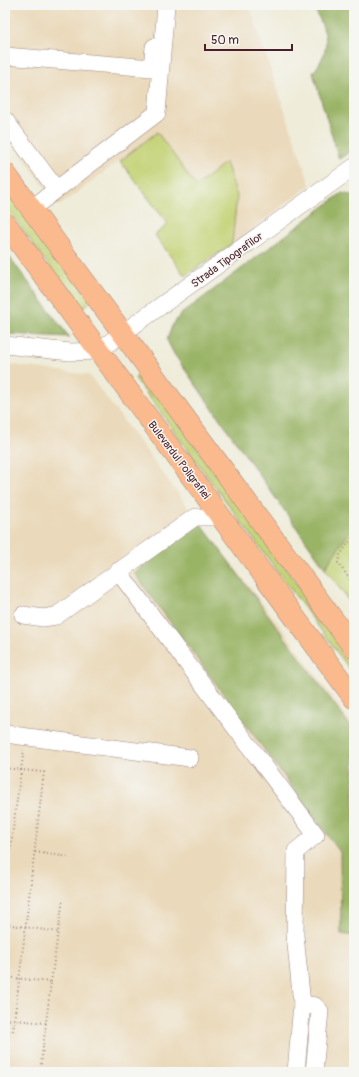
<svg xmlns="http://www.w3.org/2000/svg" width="359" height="1077" viewBox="0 0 359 1077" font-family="Pangolin,sans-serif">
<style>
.built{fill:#ead9ba}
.green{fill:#c3d274;stroke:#867850}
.forest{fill:#9ab466;stroke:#726a48}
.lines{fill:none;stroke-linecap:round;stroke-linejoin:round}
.minor-casing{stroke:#9c8682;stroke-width:18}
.major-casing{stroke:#9c8682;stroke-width:22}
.path{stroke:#9c8682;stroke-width:2;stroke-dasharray:1 3;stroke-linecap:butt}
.minor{stroke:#fff;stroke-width:17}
.major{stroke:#fbba8d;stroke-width:21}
.labels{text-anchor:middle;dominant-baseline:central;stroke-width:3;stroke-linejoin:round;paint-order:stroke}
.street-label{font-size:11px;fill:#4a1f2b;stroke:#f6f6f2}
</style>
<rect width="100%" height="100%" fill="#f6f6f2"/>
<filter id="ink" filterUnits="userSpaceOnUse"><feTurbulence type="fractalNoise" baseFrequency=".025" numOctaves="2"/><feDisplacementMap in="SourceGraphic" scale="8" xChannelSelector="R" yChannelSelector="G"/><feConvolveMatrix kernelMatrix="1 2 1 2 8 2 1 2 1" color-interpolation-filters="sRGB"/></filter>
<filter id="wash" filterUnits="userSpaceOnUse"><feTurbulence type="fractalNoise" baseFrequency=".012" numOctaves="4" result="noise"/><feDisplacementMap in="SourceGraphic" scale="16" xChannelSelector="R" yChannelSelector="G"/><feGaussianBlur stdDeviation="0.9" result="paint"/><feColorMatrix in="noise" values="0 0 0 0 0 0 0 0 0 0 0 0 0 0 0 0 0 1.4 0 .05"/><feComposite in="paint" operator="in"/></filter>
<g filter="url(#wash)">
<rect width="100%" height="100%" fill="#efecd9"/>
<g class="built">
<polygon points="5,5 249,5 310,185 232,244 237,196 226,162 196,186 157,132 59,206 5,133"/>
<polygon points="5,364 89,375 201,524 286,633 354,727 354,1072 5,1072"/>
</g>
<g class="green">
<polygon points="157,132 196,186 226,162 237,196 232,244 185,276 155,235 168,224 120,161"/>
<polygon points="5,180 93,300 81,309 5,206"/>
<polygon points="142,373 354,661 354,675 135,378"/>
<polygon points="354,525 354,608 325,568"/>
</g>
<g class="forest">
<path d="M313,5h41v144l-15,10 -26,-86c21,-28 13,-40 0,-68z"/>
<polygon points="342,193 354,196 354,525 325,568 174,354 167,340 172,326 180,315"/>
<polygon points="5,251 69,337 5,334"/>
<polygon points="201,524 354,731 354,936 341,934 340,852 134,573"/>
</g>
</g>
<g filter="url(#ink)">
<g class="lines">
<g class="minor-casing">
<g id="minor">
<polyline points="5,56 152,68 154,47"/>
<polyline points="5,120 56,189"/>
<polyline points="31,209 157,113 166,5"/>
<polyline points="5,345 70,352 98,351 354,167"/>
<polyline points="118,571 316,835 296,851 295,935 302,1004 296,1072"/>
<polyline points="23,615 43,618 56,616 195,517 221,517"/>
<polyline points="5,734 190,758"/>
<polyline points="302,1004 315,1006 320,1011 314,1072"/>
</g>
</g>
<g class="major-casing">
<g id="major">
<polyline points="5,173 354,648"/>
<polyline points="5,223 354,698"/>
</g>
</g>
<g class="path">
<polyline points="354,535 340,555 338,563 354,585"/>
<polyline points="5,768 21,770 5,888"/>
<polyline points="35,852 69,857"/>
<polyline points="5,924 59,932"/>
<polyline points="5,977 51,982 40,1072"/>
<polyline points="51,982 63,899"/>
<polyline points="5,1019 46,1023"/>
<polyline points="5,1031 13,1031 44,772 21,770 24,750"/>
</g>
<use href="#minor" class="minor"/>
<use href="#major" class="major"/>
</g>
</g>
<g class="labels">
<g class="street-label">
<text transform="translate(227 260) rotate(-36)">Strada Tipografilor</text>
<text transform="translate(179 460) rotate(53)">Bulevardul Poligrafiei</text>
</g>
</g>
<rect width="359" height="1077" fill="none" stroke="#f6f6f2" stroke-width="20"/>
<path d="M205 44v6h87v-6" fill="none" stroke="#4a1f2b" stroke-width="2"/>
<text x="211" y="44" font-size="12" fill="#4a1f2b" stroke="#f6f6f2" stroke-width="3" paint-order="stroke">50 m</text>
</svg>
